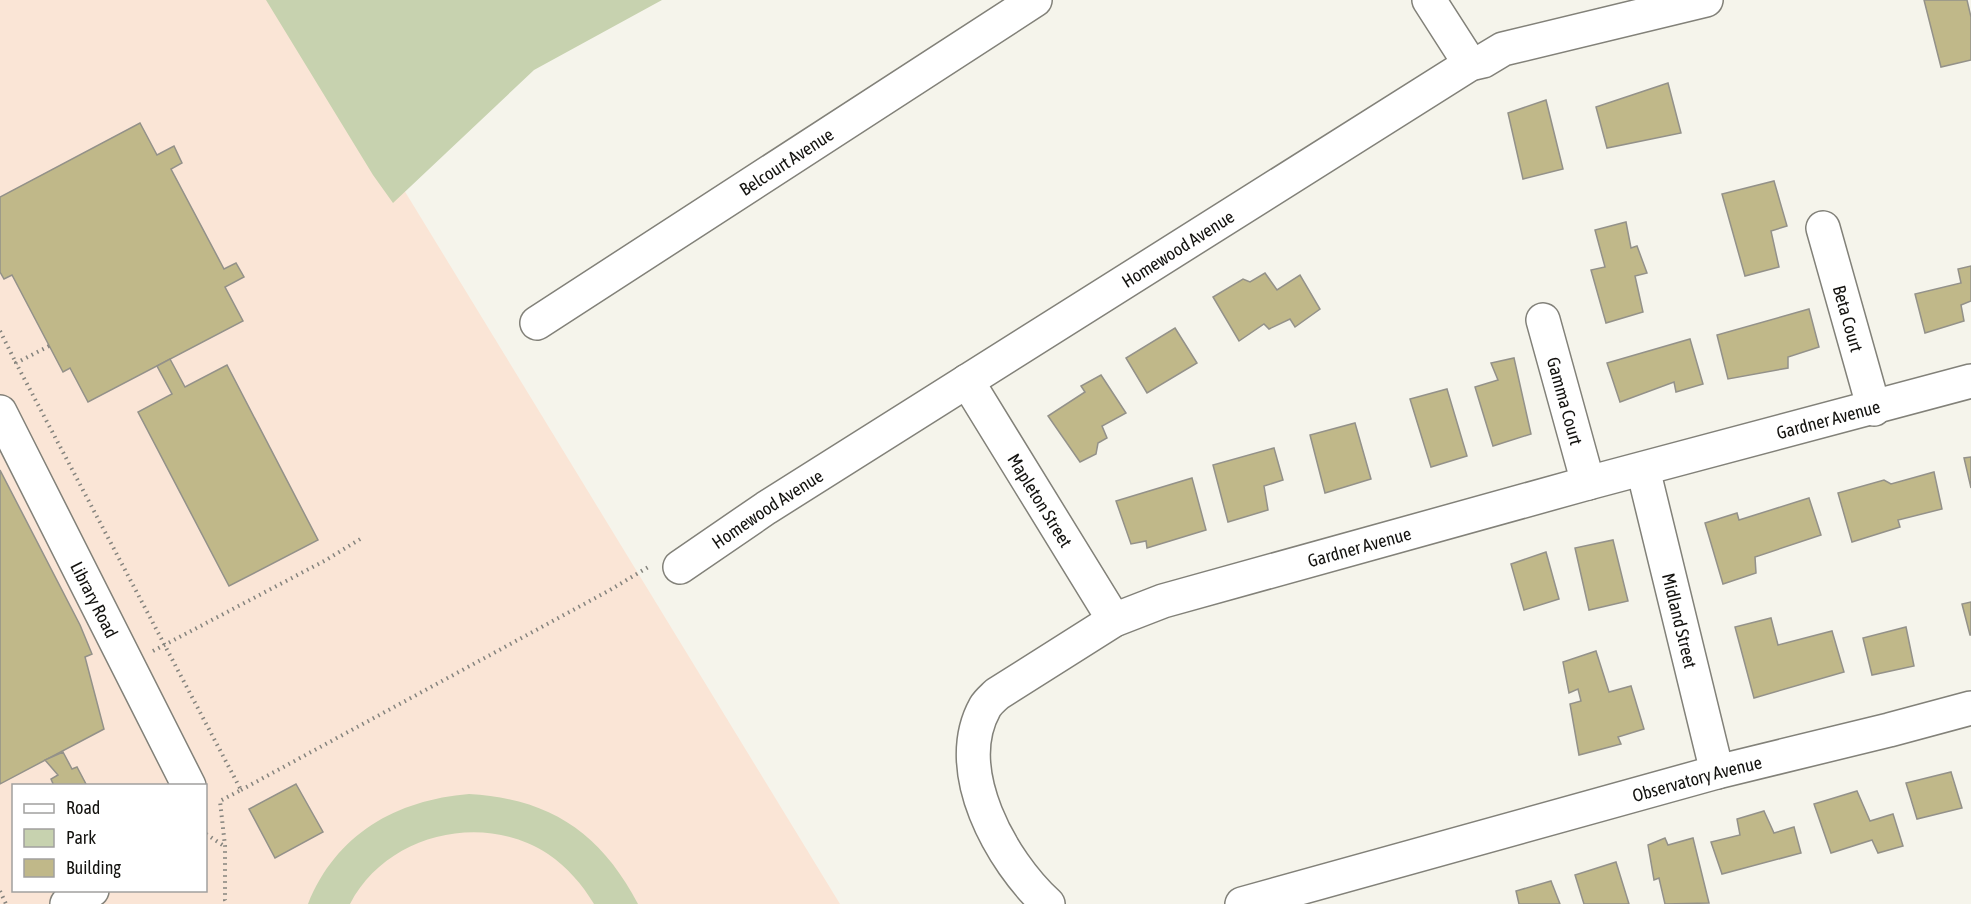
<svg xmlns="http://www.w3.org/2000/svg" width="1971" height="904" viewBox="0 0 1971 904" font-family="'Asap Condensed',sans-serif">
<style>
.education{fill:#fae5d6;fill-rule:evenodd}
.green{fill:#c7d2af}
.building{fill:#c0b889;stroke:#939189;stroke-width:1.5}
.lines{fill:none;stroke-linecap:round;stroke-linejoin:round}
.minor-casing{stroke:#828179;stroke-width:36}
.path{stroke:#85847e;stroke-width:4;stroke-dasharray:1.5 4.5;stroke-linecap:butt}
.minor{stroke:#fff;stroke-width:33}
.labels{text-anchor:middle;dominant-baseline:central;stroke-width:4.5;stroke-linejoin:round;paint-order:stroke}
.street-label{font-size:18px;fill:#13120f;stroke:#fff}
</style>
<rect width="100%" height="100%" fill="#f5f4eb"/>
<path class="education" d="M0,0h288l552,904h-840zM14,786h192v104h-192z"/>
<g class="green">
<polygon points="266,0 662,0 534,70 393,203 373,175"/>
<path d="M469,794c81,5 131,38 169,110h-44c-12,-20 -27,-37 -46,-50 -65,-43 -162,-20 -198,50h-42c28,-70 88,-104 161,-110z"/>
</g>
<g class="building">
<polygon points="1924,0 1967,0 1971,17 1971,60 1941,67"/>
<polygon points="1668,83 1681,133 1607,148 1596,107"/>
<polygon points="1546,100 1563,169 1523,179 1508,113"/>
<polygon points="140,123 157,155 174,146 182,163 171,169 224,269 236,263 244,277 225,287 243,321 88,402 70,368 63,372 12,275 4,279 0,272 0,197"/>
<polygon points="1774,181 1787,226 1771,231 1779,267 1745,276 1722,194"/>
<polygon points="1626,222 1631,248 1637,246 1647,273 1635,276 1643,312 1606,323 1591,270 1605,267 1595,230"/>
<polygon points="1971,266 1971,301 1961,305 1964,321 1925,333 1915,294 1961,283 1958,269"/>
<polygon points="1265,273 1277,290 1300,275 1320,309 1295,327 1290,319 1269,329 1264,324 1239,341 1213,297 1243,279 1250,282"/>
<polygon points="1809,309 1819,347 1788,357 1788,368 1728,379 1717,335"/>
<polygon points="1175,328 1197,363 1147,393 1126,358"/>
<polygon points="1690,339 1703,384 1676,392 1674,382 1620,402 1607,363"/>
<polygon points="1514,358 1531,434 1493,446 1475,387 1498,380 1491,363"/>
<polygon points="170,359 185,387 227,365 318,540 229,586 138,412 172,394 157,366"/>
<polygon points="1101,375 1126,413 1102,426 1107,438 1098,443 1096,454 1080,462 1048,416 1085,392 1081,386"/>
<polygon points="1447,389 1467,456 1431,467 1410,399"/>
<polygon points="1355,423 1371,479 1325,493 1310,435"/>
<polygon points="1274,448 1283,480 1264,486 1268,510 1228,522 1213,465"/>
<polygon points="1971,457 1971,488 1964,458"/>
<polygon points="0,470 80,625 92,654 85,657 104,729 0,784"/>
<polygon points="1934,472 1942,509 1898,520 1900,527 1852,542 1838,493 1884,480 1891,484"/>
<polygon points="1192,478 1206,530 1147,548 1146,541 1131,544 1116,501"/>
<polygon points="1809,498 1821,535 1755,557 1756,573 1723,584 1705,523 1737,513 1739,520"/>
<polygon points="1613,540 1628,601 1589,610 1575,548"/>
<polygon points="1546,552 1559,599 1524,610 1511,564"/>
<polygon points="1971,602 1971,635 1970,635 1962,604"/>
<polygon points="1771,618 1778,645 1832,631 1844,672 1754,698 1735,627"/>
<polygon points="1906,627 1914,666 1872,675 1863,638"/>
<polygon points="1596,651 1609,692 1631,686 1644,729 1618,737 1621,744 1579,755 1570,704 1581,701 1578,689 1569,693 1563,662"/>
<polygon points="63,752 72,769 77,767 87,786 54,786 51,779 58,775 45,760"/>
<polygon points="1951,772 1962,808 1917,819 1906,783"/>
<polygon points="296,784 323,832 275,858 249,809"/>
<polygon points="1857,791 1870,821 1893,814 1903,846 1878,853 1872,840 1831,853 1814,804"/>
<polygon points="1764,811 1774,833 1794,827 1801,853 1722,874 1711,842 1740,835 1737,819"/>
<polygon points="1665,838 1668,845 1693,838 1709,903 1665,904 1659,878 1654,880 1648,845"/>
<polygon points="1616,862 1629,904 1584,904 1575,875"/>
<polygon points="1551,881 1560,904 1519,904 1516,891"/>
</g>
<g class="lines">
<g class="minor-casing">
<g id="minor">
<polyline points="1429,0 1470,64"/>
<path id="s1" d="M1823,228l51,181"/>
<path id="s2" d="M1543,320l45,163"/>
<path id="s3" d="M537,323l498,-323"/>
<path id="s4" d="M967,381l147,239"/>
<path id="s5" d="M0,412l189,374"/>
<path id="s6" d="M1643,469l74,303"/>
<path id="s7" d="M680,567l86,-59 704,-444 13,-3 20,-12 203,-49"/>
<polyline points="67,904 92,890"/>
<path id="s8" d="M1048,904c-47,-43 -98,-134 -63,-197 3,-5 8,-9 12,-13l117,-74 49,-19 425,-118 383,-102"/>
<path id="s9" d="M1242,904l475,-132 172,-42 82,-22"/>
</g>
</g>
<g class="path">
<polyline points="0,331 16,363"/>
<polyline points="49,346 16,363 241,790 220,801 225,846 225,900 227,904"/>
<polyline points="153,651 326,560 362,538"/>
<polyline points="241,790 610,590 650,566"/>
<polyline points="206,834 224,846"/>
<polyline points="0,891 6,904"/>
</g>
<use href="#minor" class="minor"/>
</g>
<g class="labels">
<g class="street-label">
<text stroke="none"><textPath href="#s3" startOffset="297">Belcourt Avenue</textPath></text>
<text stroke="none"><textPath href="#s7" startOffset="591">Homewood Avenue</textPath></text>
<text stroke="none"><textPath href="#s1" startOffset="94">Beta Court</textPath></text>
<text stroke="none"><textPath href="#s2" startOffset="84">Gamma Court</textPath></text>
<text stroke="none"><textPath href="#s8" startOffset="1119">Gardner Avenue</textPath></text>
<text stroke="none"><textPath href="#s4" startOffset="140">Mapleton Street</textPath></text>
<text stroke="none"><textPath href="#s7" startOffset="105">Homewood Avenue</textPath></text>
<text stroke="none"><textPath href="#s8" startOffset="633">Gardner Avenue</textPath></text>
<text stroke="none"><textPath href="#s5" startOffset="210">Library Road</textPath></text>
<text stroke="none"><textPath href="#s6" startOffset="156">Midland Street</textPath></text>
<text stroke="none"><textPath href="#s9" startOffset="472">Observatory Avenue</textPath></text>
</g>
</g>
<rect x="12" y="784" width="195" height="108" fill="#ffffff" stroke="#a1a09f" stroke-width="1.5"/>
<rect x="24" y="804" width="30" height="9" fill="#ffffff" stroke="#a1a09f" stroke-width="1.5"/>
<text x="66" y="814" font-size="18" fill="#13120f">Road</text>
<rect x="24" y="829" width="30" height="18" fill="#c7d2af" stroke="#a1a09f" stroke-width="1.5"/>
<text x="66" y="844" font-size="18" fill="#13120f">Park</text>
<rect x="24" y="859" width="30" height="18" fill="#c0b889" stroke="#a1a09f" stroke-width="1.5"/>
<text x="66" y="874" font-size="18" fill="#13120f">Building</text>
</svg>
